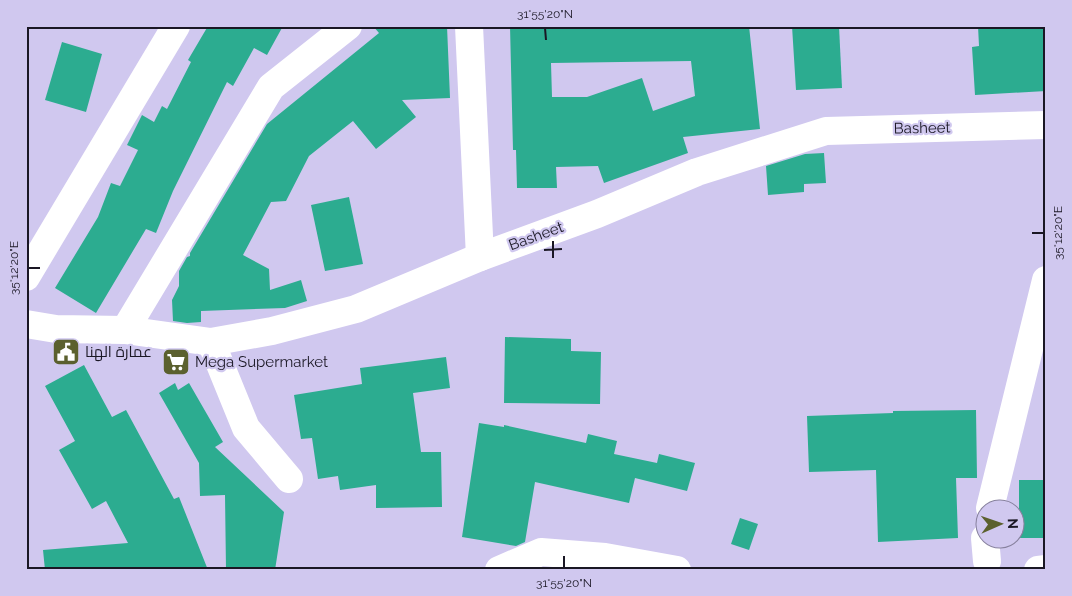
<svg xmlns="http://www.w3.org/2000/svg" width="1072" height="596" viewBox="0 0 1072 596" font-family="Raleway,Cairo,sans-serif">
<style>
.building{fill:#2cac90;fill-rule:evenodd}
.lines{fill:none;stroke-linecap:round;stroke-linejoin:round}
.minor{stroke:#fff;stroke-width:28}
.ticks{fill:none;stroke:#1a1724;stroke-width:2}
.labels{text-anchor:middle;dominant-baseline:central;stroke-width:4.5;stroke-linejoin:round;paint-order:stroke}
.street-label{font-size:15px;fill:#1a1724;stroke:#d0c8ef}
.poi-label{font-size:15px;fill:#1a1724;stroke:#d0c8ef;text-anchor:start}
.neatline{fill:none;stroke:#1a1724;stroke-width:2}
.ticks-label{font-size:12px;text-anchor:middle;fill:#1a1724}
</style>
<rect width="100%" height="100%" fill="#d0c8ef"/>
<g class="building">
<polygon points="208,26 283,26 267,55 254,48 233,86 227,82 173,191 156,233 146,229 96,313 55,288 98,217 111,183 120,186 138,150 127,145 142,115 154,122 162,106 167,109 191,62 188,60"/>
<polygon points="373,26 447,26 450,98 402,100 416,117 376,149 353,121 309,156 286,201 271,202 243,255 269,269 270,290 301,280 307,301 285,308 201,311 201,322 187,323 173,321 172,300 179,286 179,271 187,257 190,256 190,253 267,124 379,33"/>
<path d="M510,26h239l11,103 -77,8 5,16 -84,30 -6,-17 -42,1 1,21h-40l-1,-38h-3zM691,61l4,35 -42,15 -11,-33 -55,19h-35l-1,-34z"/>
<polygon points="792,26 839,26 842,88 796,90"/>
<polygon points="978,26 1046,26 1046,91 975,95 972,47 979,46"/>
<polygon points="62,42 102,54 86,112 45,100"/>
<polygon points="824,153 826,183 804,184 804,192 768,195 766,166 805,154"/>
<polygon points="349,197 363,264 325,271 311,205"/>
<polygon points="505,337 571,339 571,351 601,352 600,404 504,403"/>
<polygon points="446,357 450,388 413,393 421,452 441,452 442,507 376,508 376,485 340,490 338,476 318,479 312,438 301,439 294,395 362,384 360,368"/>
<polygon points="84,365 112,417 126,410 174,499 179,497 208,570 45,570 43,550 128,543 106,501 92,509 59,450 75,441 45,386"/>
<polygon points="175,383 178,390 189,383 223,442 215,447 284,512 275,570 226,570 225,495 200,496 199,463 159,393"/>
<polygon points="976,410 977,478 956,478 958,538 878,542 876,470 809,472 807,416 893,413 893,411"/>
<polygon points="479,423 504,427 504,425 586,443 588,434 617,441 614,454 657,463 659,454 695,463 687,491 635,478 629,503 535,482 525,542 516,546 462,537"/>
<rect x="1019" y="480" width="27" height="58"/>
<polygon points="740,518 758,524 749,550 731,544"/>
</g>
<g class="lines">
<g class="minor">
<polyline points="469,26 480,257"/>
<polyline points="26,277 176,26"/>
<polyline points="26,324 56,329 125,330 211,342 272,331 356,309 480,257 597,214 697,172 826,131 1046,125"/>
<polyline points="125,330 271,87 348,26"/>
<polyline points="211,342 246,428 289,479"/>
<polyline points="990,508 1046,280"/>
<polyline points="985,538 987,561"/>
<polyline points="499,570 541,552 605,557 677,570"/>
<polyline points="1038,570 1046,569"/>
</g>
</g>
<path class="ticks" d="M545,28l1,12M1032,233h12M553,241v17M544,250l18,-1M28,268h12M564,556v12"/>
<defs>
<g id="civic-square" transform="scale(1.4375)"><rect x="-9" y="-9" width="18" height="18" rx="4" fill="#5b602e" stroke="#d0c8ef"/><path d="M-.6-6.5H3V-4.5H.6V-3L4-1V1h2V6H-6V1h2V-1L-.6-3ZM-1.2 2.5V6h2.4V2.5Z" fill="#fff"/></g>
<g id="supermarket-square" transform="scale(1.4375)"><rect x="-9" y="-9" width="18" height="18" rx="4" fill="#5b602e" stroke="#d0c8ef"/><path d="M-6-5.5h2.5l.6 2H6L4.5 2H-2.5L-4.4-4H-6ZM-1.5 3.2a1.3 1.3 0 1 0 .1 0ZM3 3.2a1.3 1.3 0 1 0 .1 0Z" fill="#fff"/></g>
</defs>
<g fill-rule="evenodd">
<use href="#civic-square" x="66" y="352"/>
<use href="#supermarket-square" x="176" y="362"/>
</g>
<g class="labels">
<g class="street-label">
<text transform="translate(922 128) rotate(-1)">Basheet</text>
<text transform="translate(536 236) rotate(-20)">Basheet</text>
</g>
<g class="poi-label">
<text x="85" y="352">عمارة الهنا</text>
<text x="195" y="362">Mega Supermarket</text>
</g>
</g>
<rect width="1072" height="596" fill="none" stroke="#d0c8ef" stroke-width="55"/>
<g transform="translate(1000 524) rotate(88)"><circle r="24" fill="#d0c8ef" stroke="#87819e"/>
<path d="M0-4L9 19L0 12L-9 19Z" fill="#5b602e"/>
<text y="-8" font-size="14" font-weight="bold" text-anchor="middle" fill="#1a1724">N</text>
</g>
<rect x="28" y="28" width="1016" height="540" class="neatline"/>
<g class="ticks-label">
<text x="545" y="18">31°55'20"N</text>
<text transform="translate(1058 233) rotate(-90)" y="4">35°12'20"E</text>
<text transform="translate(14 268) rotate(-90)" y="4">35°12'20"E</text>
<text x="564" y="587">31°55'20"N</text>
</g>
</svg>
